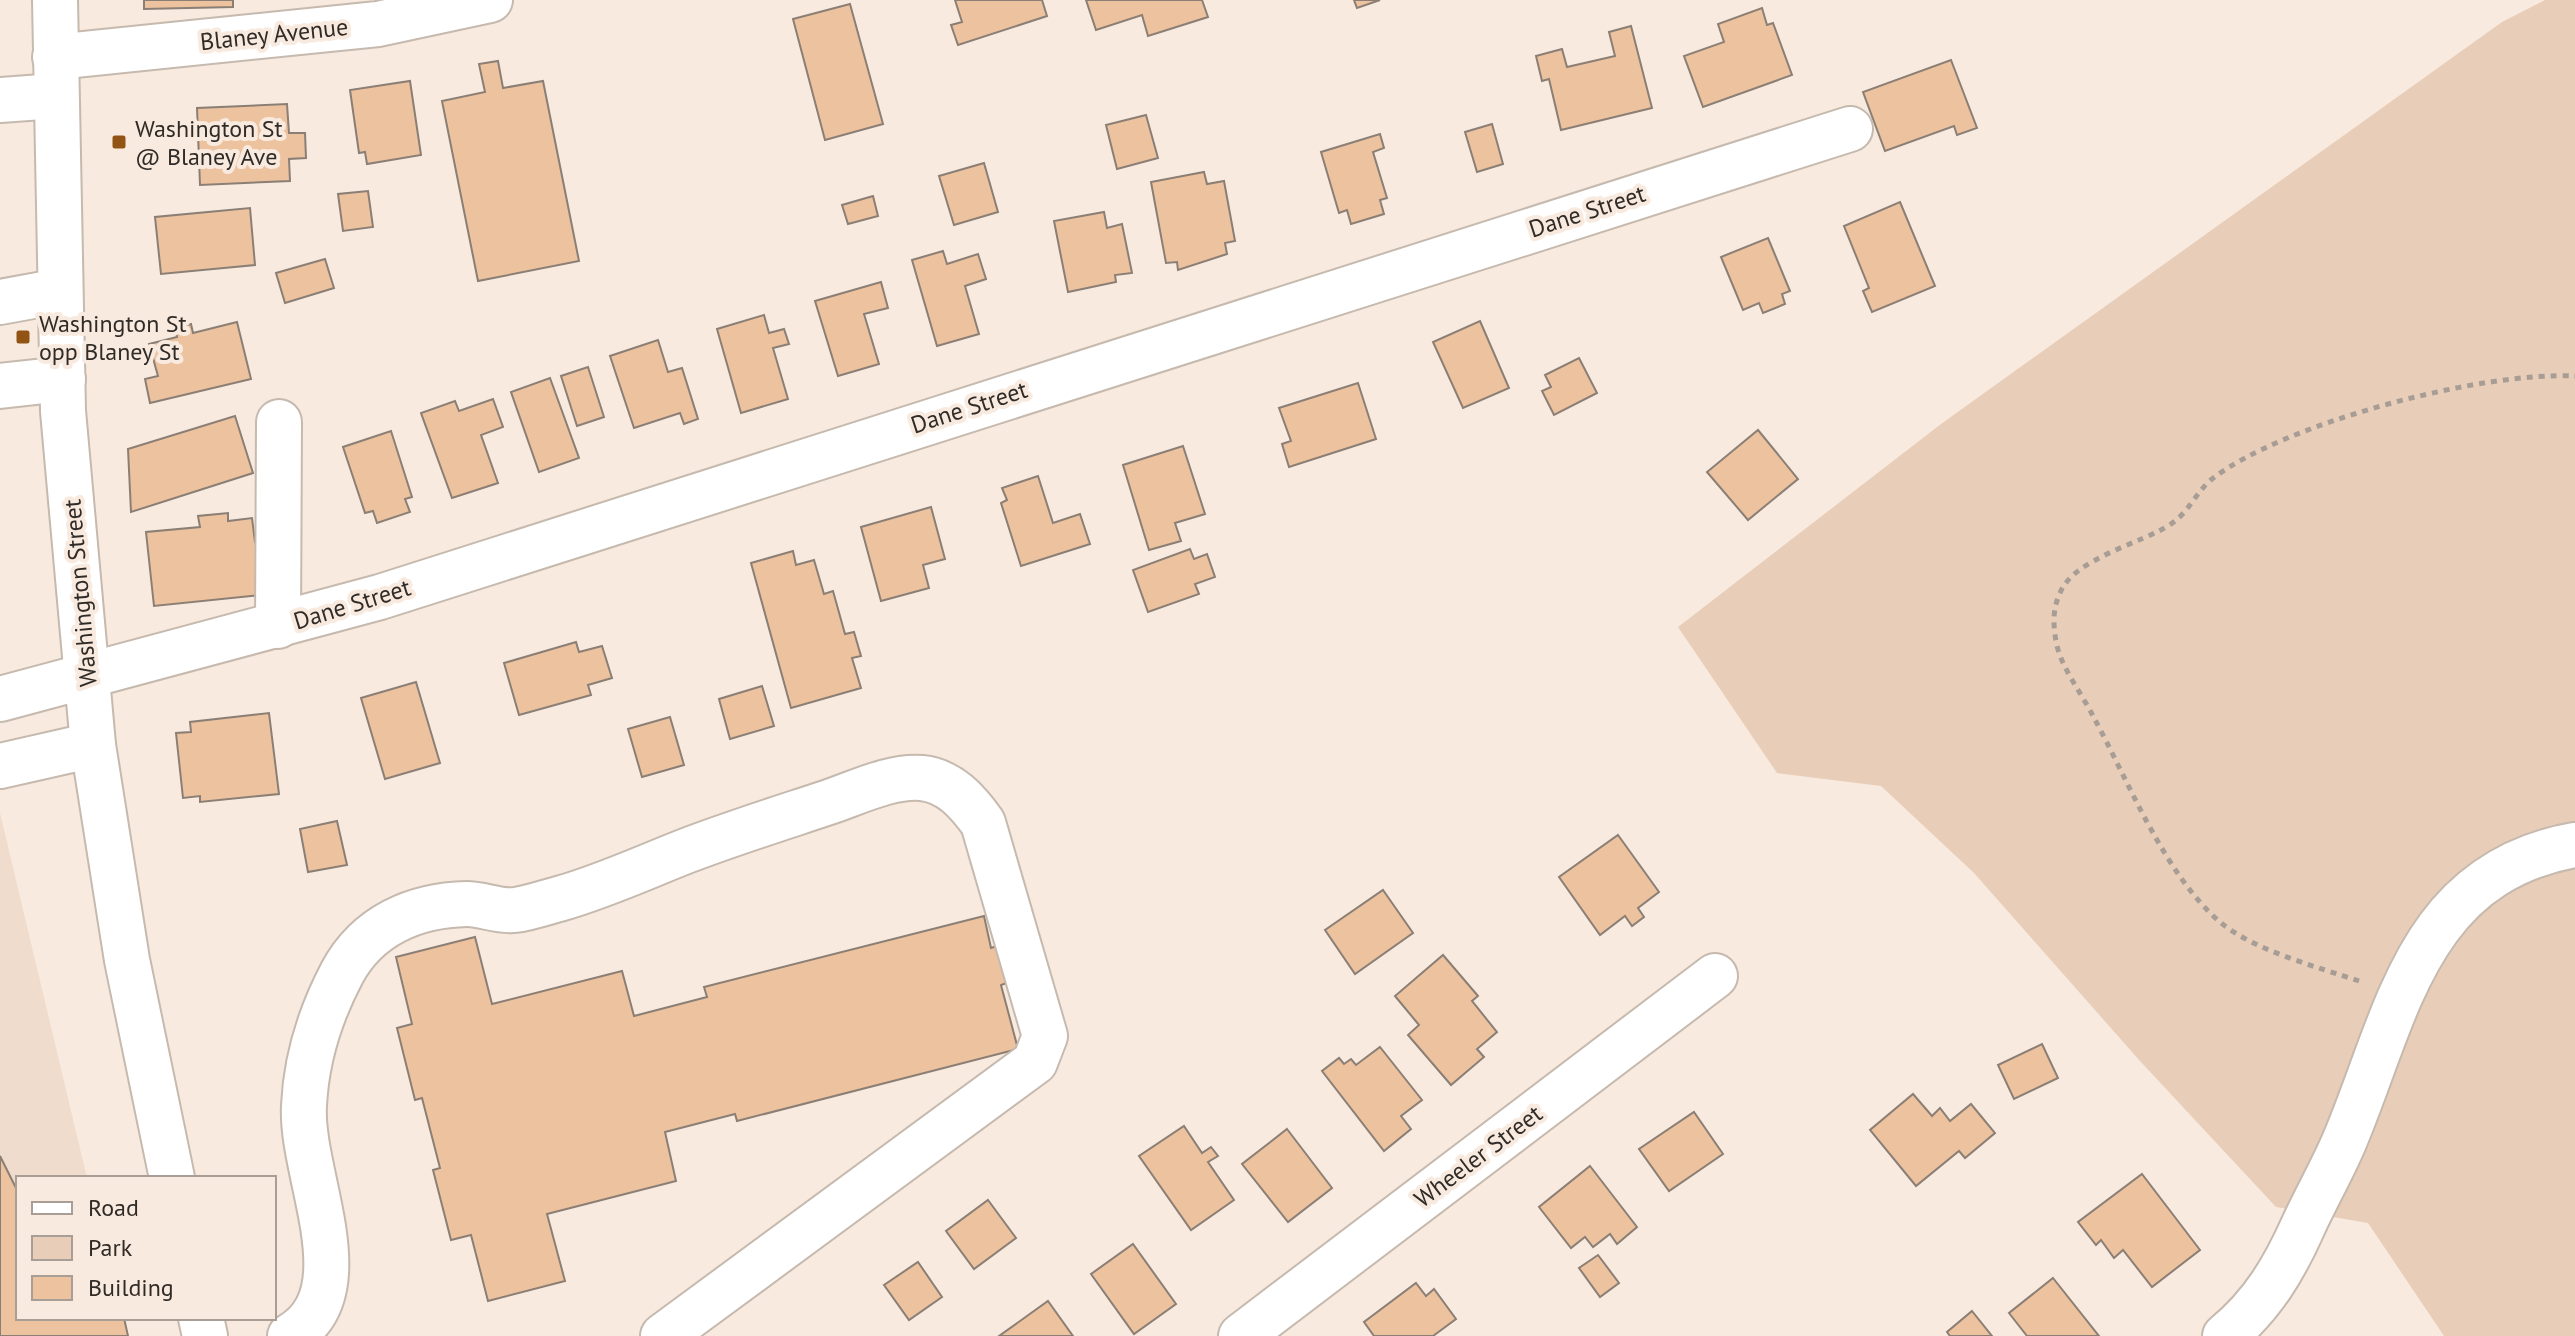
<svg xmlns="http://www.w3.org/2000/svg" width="2575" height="1336" viewBox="0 0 2575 1336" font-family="'PT Sans',sans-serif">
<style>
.built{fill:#f0dccc}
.green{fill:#e8ceb9}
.building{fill:#edc29f;stroke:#8b7f75;stroke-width:2}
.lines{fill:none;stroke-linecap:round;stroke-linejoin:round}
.minor-casing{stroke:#c6b9ae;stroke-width:48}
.major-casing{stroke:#c6b9ae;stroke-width:48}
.path{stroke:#a89d95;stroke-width:5;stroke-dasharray:6 6;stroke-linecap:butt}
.minor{stroke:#fff;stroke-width:44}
.major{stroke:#fff;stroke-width:44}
.poi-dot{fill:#915415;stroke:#f8eadf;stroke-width:3}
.labels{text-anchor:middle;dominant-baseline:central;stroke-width:8;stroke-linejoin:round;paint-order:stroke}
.street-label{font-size:24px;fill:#302b27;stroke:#f8eadf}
.poi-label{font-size:24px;fill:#302b27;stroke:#f8eadf;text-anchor:start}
</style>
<rect width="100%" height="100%" fill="#f8eadf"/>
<polygon class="built" points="0,813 87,1178 18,1178 18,1318 0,1336"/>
<polygon class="green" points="2545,0 2575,0 2575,1336 2444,1336 2368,1223 2276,1207 2140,1061 1974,873 1881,786 1777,773 1678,627 1941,424 2502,22"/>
<g class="building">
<polygon points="144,0 233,0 233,7 144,9"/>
<polygon points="955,0 1042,0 1047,16 958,45 951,25 962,22"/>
<polygon points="1086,0 1202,0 1208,17 1148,36 1142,15 1096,30"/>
<polygon points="1354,0 1380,0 1357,8"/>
<polygon points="850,4 883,124 825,140 793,19"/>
<polygon points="1762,8 1767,25 1773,23 1792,75 1703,107 1684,56 1724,42 1718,24"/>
<polygon points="1631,26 1652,108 1561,130 1549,79 1542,81 1536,56 1562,49 1567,67 1615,56 1609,32"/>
<polygon points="1951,60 1977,128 1957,135 1954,126 1885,151 1863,92"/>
<polygon points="498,61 503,88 543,81 579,261 478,281 442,101 485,92 479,64"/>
<polygon points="410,81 421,155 367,164 365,152 359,153 350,90"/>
<polygon points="287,104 289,133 305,133 306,158 289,159 290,181 200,185 197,108"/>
<polygon points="1146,115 1158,158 1117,169 1106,125"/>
<polygon points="1492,124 1503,164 1477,172 1465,132"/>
<polygon points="1380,134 1384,148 1373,152 1387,198 1380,200 1384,214 1351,224 1347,210 1339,213 1321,152"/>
<polygon points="984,163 998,212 954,225 939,176"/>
<polygon points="1204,172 1207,184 1224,181 1235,241 1225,243 1227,254 1178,270 1177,262 1166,263 1151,182"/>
<polygon points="368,191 373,227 343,231 338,194"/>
<polygon points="873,196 878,216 848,224 842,205"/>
<polygon points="1900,202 1935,286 1872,312 1863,291 1869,288 1844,226"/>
<polygon points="250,208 255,265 161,274 155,217"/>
<polygon points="1104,212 1107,228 1122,224 1132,273 1115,275 1116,282 1068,292 1054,221"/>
<polygon points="1768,238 1790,291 1782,294 1785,304 1763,313 1759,303 1743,310 1721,257"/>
<polygon points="943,251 947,264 978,254 986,279 965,286 979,334 937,346 912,260"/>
<polygon points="325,259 334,288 285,303 276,273"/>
<polygon points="881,282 888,308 864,314 879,364 838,376 815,301"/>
<polygon points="764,315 769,333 784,329 789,344 773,348 788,399 741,413 717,329"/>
<polygon points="1480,321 1509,388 1463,408 1433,342"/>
<polygon points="237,322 251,379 150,403 145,379 158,376 149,344 177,337 175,328 191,324 193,333"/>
<polygon points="658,340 668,372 682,368 698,419 684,424 680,413 634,428 610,356"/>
<polygon points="1579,358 1597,393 1554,415 1542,391 1551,387 1545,375"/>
<polygon points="588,367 604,417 577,426 561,376"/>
<polygon points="550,378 579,458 539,472 511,392"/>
<polygon points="1358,383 1376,439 1289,467 1282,444 1291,441 1279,408"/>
<polygon points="493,399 503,427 481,435 498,483 452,498 421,413 455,401 459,411"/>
<polygon points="235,416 253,473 131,512 128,449"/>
<polygon points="1758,430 1798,479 1748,520 1707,472"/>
<polygon points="391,431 412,497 405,499 410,512 377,523 373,511 365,513 343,447"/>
<polygon points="1183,446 1205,514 1175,523 1181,541 1149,550 1123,465"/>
<polygon points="1038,476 1053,523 1080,514 1090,544 1021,566 1001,503 1007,500 1002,488"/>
<polygon points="931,507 945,559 923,565 929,588 881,601 861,527"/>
<polygon points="228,513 228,521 252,518 255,542 269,540 261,595 154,606 146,532 200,527 198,516"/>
<polygon points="1190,549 1194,559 1207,554 1215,577 1195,584 1199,594 1148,612 1133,570"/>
<polygon points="793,551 796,565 814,560 824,594 833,591 845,634 854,632 861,656 852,658 861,688 791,708 751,563"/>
<polygon points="576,642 579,652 602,646 612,678 588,685 591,695 519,715 504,663"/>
<polygon points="416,682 440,763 385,779 361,698"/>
<polygon points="762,686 774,726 730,739 719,699"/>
<polygon points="269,713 279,794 200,802 200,796 183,798 176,733 191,732 190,722"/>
<polygon points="670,717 684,765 642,777 628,729"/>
<polygon points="337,821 347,865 308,872 300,829"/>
<polygon points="1618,835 1659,892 1638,908 1644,917 1632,926 1625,916 1600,935 1559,877"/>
<polygon points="1383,890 1413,933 1355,974 1325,930"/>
<polygon points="984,916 991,948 1000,945 1009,982 1001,985 1018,1049 737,1121 735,1114 665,1132 676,1181 547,1214 565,1281 488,1301 471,1235 451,1240 433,1170 440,1168 422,1098 415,1100 397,1028 412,1024 396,957 475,937 492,1004 622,971 634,1016 707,997 704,987"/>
<polygon points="1443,955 1478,996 1472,1001 1497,1032 1477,1049 1484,1057 1451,1085 1408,1035 1419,1025 1395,996"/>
<polygon points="2042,1044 2058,1078 2014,1099 1998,1065"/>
<polygon points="1380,1047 1422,1100 1401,1116 1411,1129 1384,1151 1322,1071 1339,1058 1344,1064 1351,1059 1356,1065"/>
<polygon points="1913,1094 1932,1116 1940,1108 1950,1121 1971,1104 1995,1133 1965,1158 1959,1151 1916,1186 1870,1130"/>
<polygon points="1694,1112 1723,1154 1669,1191 1639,1149"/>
<polygon points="1184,1126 1202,1153 1211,1147 1218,1156 1208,1162 1234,1200 1191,1230 1139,1156"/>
<polygon points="1287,1129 1332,1188 1288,1222 1242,1164"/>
<polygon points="0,1156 18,1192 18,1318 124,1318 128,1336 0,1336"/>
<polygon points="1590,1166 1637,1227 1617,1244 1610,1234 1593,1247 1585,1237 1571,1248 1539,1207"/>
<polygon points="2142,1174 2200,1250 2152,1287 2123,1250 2114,1258 2101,1240 2096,1245 2078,1222"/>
<polygon points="988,1200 1016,1238 974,1269 946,1231"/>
<polygon points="1133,1244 1176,1304 1134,1334 1091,1274"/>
<polygon points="1598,1255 1619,1283 1600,1297 1579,1268"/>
<polygon points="918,1262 942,1297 909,1320 884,1285"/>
<polygon points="2053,1278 2099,1336 2027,1336 2009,1313"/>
<polygon points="1416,1283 1426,1296 1434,1289 1456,1319 1433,1336 1374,1336 1364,1322"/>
<polygon points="1048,1301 1073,1336 999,1336"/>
<polygon points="1972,1311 1992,1336 1950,1336 1947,1332"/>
</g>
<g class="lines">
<g class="minor-casing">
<g id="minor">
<polyline points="55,57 378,24 490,0"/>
<polyline points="0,100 56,96"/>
<polyline points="0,302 60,291"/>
<polyline points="0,386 63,379"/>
<polyline points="278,626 279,422"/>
<polyline points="0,699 380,597 1850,129"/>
<polyline points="0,766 93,745"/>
<path d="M290,1336c75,-43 10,-161 14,-230 2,-46 17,-93 38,-133 25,-47 72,-68 125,-69 16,0 32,8 48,6 15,-2 32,-8 47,-12 42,-12 83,-31 124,-47 47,-18 95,-33 143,-49 27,-9 63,-27 93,-24 28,3 46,24 61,45l62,213 -10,26 -372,274"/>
<polyline points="1241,1336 1715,976"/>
<path d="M2225,1336c38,-31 60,-69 79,-112 13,-28 28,-54 40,-82 53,-125 72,-269 231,-297"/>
</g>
</g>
<g class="major-casing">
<g id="major">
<polyline points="55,0 63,411 93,745 127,960 172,1178"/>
<polyline points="201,1318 205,1336"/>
</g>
</g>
<path class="path" d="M2359,981c-42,-14 -106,-31 -139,-59 -56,-48 -92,-142 -127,-206 -11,-22 -30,-46 -36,-70 -4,-19 -5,-36 3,-53 14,-35 81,-49 111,-69 18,-12 25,-32 41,-45 72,-56 271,-108 363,-103"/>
<use href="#minor" class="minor"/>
<use href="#major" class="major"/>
</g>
<g class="poi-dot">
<rect x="111" y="134" width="16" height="16" rx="4"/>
<rect x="15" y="329" width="16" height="16" rx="4"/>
</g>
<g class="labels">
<g class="street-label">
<text transform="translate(274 34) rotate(-6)">Blaney Avenue</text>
<text transform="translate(1587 211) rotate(-18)">Dane Street</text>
<text transform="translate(969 407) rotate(-18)">Dane Street</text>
<text transform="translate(80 593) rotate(-95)">Washington Street</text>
<text transform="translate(352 604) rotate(-17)">Dane Street</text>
<text transform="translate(1478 1156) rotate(-37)">Wheeler Street</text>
</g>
<g class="poi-label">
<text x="135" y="128">Washington St<tspan x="135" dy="28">@ Blaney Ave</tspan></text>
<text x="39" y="323">Washington St<tspan x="39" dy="28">opp Blaney St</tspan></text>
</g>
</g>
<rect x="16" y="1176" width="260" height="144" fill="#f8eadf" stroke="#a89e95" stroke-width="2"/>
<rect x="32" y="1202" width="40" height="12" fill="#ffffff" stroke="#a89e95" stroke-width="2"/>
<text x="88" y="1216" font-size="24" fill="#302b27">Road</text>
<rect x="32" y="1236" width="40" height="24" fill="#e8ceb9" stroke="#a89e95" stroke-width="2"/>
<text x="88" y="1256" font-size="24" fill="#302b27">Park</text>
<rect x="32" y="1276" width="40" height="24" fill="#edc29f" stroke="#a89e95" stroke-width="2"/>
<text x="88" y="1296" font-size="24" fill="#302b27">Building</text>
</svg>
